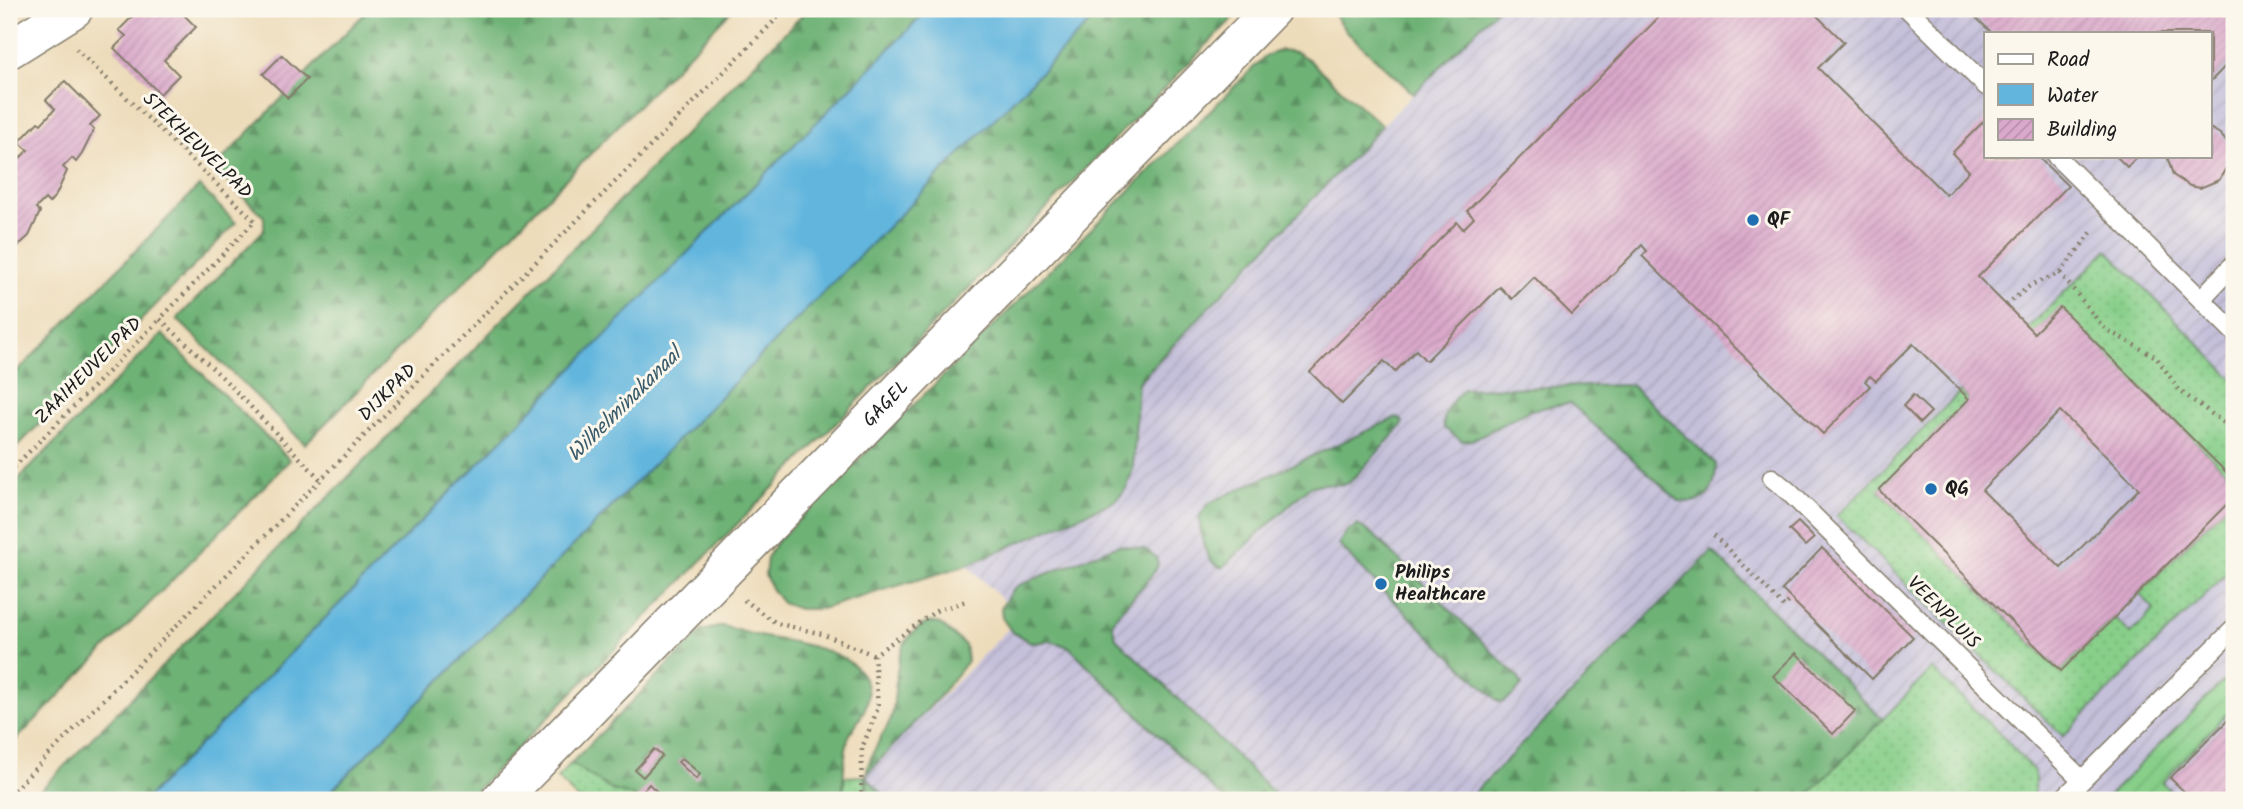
<svg xmlns="http://www.w3.org/2000/svg" width="2243" height="809" viewBox="0 0 2243 809" font-family="Kalam,sans-serif">
<style>
.industrial{fill:url(#industrial-furrows);fill-rule:evenodd}
.grass{fill:url(#grass-dots);stroke:#527653;stroke-width:2}
.forest{fill:url(#forest-firs);stroke:#456749;stroke-width:2}
.garden{fill:url(#garden-furrows);stroke:#527653;stroke-width:2}
.water{fill:#62b6de;stroke:#3f697d;stroke-width:2}
.building{fill:url(#building-hatch);fill-rule:evenodd}
.lines{fill:none;stroke-linecap:round;stroke-linejoin:round}
.service-casing{stroke:#847c6b;stroke-width:21}
.minor-casing{stroke:#847c6b;stroke-width:40}
.path{stroke:#847c6b;stroke-width:4.5;stroke-dasharray:2 5;stroke-linecap:butt}
.service{stroke:#fff;stroke-width:18}
.minor{stroke:#fff;stroke-width:37}
.poi-dot{fill:#1f6fb2;stroke:#fbf7ec;stroke-width:2.5}
.labels{text-anchor:middle;dominant-baseline:central;stroke-width:6;stroke-linejoin:round;paint-order:stroke}
.street-label{font-size:19px;fill:#1c1c1c;stroke:#fbf7ec}
.poi-label{font-size:19px;font-weight:bold;fill:#1c1c1c;stroke:#fbf7ec;text-anchor:start}
.water-label{font-size:21px;font-style:italic;fill:#385a6a;stroke:#fbf7ec}
</style>
<defs>
<pattern id="industrial-furrows" width="10" height="10" patternUnits="userSpaceOnUse" patternTransform="scale(1.75)"><rect width="10" height="10" fill="#c5c0da"/><path d="M-1 1l2-2M0 10L10 0M9 11l2-2" fill="none" stroke="#a9a4ba"/></pattern>
<pattern id="grass-dots" width="8" height="8" patternUnits="userSpaceOnUse" patternTransform="scale(1.75)"><rect width="8" height="8" fill="#88cf8a"/><path d="M2 2h.1M6 6h.1" fill="none" stroke="#75b176" stroke-width="1.8" stroke-linecap="round"/></pattern>
<pattern id="forest-firs" width="22" height="20" patternUnits="userSpaceOnUse" patternTransform="scale(1.75)"><rect width="22" height="20" fill="#6eb276"/><path d="M5 1l3.5 6h-7zM16 11l3.5 6h-7z" fill="#5a9060"/></pattern>
<pattern id="garden-furrows" width="10" height="10" patternUnits="userSpaceOnUse" patternTransform="scale(1.75)"><rect width="10" height="10" fill="#88cf8a"/><path d="M-1 1l2-2M0 10L10 0M9 11l2-2" fill="none" stroke="#75b176"/></pattern>
<pattern id="building-hatch" width="6" height="6" patternUnits="userSpaceOnUse" patternTransform="scale(1.75)"><rect width="6" height="6" fill="#daa8ca"/><path d="M-1 1l2-2M0 6l6-6M5 7l2-2" fill="none" stroke="#ba90ad"/></pattern>
</defs>
<rect width="100%" height="100%" fill="#fbf7ec"/>
<filter id="ink" filterUnits="userSpaceOnUse"><feTurbulence type="fractalNoise" baseFrequency=".0143" numOctaves="2"/><feDisplacementMap in="SourceGraphic" scale="14" xChannelSelector="R" yChannelSelector="G"/><feConvolveMatrix kernelMatrix="1 2 1 2 8 2 1 2 1" color-interpolation-filters="sRGB"/></filter>
<filter id="wash" filterUnits="userSpaceOnUse"><feTurbulence type="fractalNoise" baseFrequency=".00686" numOctaves="4" result="noise"/><feDisplacementMap in="SourceGraphic" scale="28" xChannelSelector="R" yChannelSelector="G"/><feGaussianBlur stdDeviation="1.57" result="paint"/><feColorMatrix in="noise" values="0 0 0 0 0 0 0 0 0 0 0 0 0 0 0 0 0 1.4 0 .05"/><feComposite in="paint" operator="in"/></filter>
<g filter="url(#wash)">
<rect width="100%" height="100%" fill="#eddcba"/>
<path class="industrial" d="M1497,9h737v791h-1345l-25,-24 156,-159 -53,-52 150,-65 16,-31 5,-87 244,-256zM1986,33h224v123h-224z"/>
<g class="grass">
<polygon points="2107,250 2234,380 2234,480 2060,308 2034,333 2028,328"/>
<polygon points="1961,391 1969,399 1879,490 2060,671 2114,618 2131,634 2154,610 2139,593 2234,497 2234,566 2063,736 1837,516"/>
<polygon points="1932,669 2005,739 2035,772 2035,789 2031,800 1803,800"/>
<polygon points="571,763 612,790 647,800 579,800 557,778"/>
<polygon points="864,776 869,800 842,800 845,777"/>
</g>
<g class="forest">
<polygon points="369,9 733,9 305,444 177,319 264,230 264,217 214,168"/>
<polygon points="808,9 929,9 145,800 31,800"/>
<polygon points="1103,9 1242,9 467,800 322,800"/>
<polygon points="1335,9 1497,9 1414,94 1347,32 1337,19"/>
<polygon points="1281,50 1296,52 1308,59 1382,126 1138,382 1133,469 1127,487 1117,500 967,565 821,609 799,609 782,603 772,590 765,575 767,558 777,541 1265,56"/>
<polygon points="199,186 236,223 13,451 9,447 9,380"/>
<polygon points="162,334 290,460 9,747 9,481 13,485"/>
<path d="M1631,385l85,79c0,25 -8,42 -37,37l-109,-98 -40,7 -58,30 -10,1 -18,-13c-2,-18 8,-26 19,-39z"/>
<path d="M1395,418h4l4,4 -2,5 -52,56c-17,5 -23,-4 -41,5l-86,80c-19,-7 -21,-33 -23,-51l10,-14z"/>
<path d="M1358,525l16,10 144,142 4,8c-6,7 -13,17 -23,17l-114,-109 -45,-47 -1,-3 8,-12z"/>
<path d="M1118,545l27,4 11,8 2,8c-12,24 -33,34 -46,59l4,14 165,162h-57l-155,-153 -18,-6 -19,2 -20,-11 -10,-14 -1,-10 9,-15 9,-8z"/>
<polygon points="1712,551 1883,719 1803,800 1467,800"/>
<path d="M930,622l10,2 25,21 2,16 -29,37 -73,78 24,24h-20c-6,-32 -1,-37 13,-65 4,-6 8,-13 10,-20 7,-34 -2,-78 38,-93z"/>
<path d="M722,626c13,3 25,7 37,10 34,7 117,13 108,66 -2,12 -13,23 -18,34 -6,16 -5,46 -7,64h-195l-35,-10 -41,-27 131,-132z"/>
</g>
<polygon class="garden" points="2234,671 2234,706 2162,783 2180,800 2104,800"/>
<polygon class="water" points="929,9 1103,9 322,800 145,800"/>
<g id="blocks">
<g class="building">
<polygon points="140,9 178,9 196,27 164,60 179,75 160,94 114,48 126,36 119,30"/>
<path d="M1667,9h143l34,33 -26,26 128,127 23,-24 -17,-18 34,-34v37h51l31,30 -90,91 56,56 26,-26 174,173v17l-173,174 -182,-181 90,-91 -56,-55 -37,37 -6,-5 -5,5 5,5 -47,48 -181,-178 5,-5 -5,-6 -70,70 -38,-38 -22,22 -12,-12 -74,74 -10,-11 -21,22 -11,-11 -42,43 -32,-32 147,-150 6,7 11,-11 -7,-7zM2060,411l79,78 -78,79 -79,-78z"/>
<polygon points="1967,9 2234,9 2234,57 2210,82 2210,33 1992,33"/>
<polygon points="282,55 307,79 288,98 263,74"/>
<polygon points="65,81 100,116 90,126 94,130 82,154 76,162 72,158 63,167 67,171 56,195 49,203 45,199 36,208 40,212 29,236 9,254 9,166 12,163 13,165 28,150 19,142 38,122 41,124 55,109 46,100"/>
<polygon points="2210,128 2220,134 2227,142 2229,163 2219,180 2200,188 2190,186 2173,175 2167,156 2210,156"/>
<polygon points="2116,156 2138,156 2127,167"/>
<polygon points="1913,395 1931,412 1920,423 1903,406"/>
<polygon points="1798,522 1814,538 1805,546 1789,530"/>
<polygon points="1822,548 1913,637 1872,679 1782,590"/>
<polygon points="1796,653 1855,711 1833,734 1773,676"/>
<polygon points="2234,714 2234,800 2193,800 2170,778"/>
<polygon points="654,749 662,756 643,777 635,770"/>
<polygon points="682,758 700,774 696,779 678,762"/>
<polygon points="649,784 666,800 635,800"/>
</g>
</g>
</g>
<g filter="url(#ink)">
<use href="#blocks" fill-opacity="0" stroke="#847c6b" stroke-width="2"/>
<g class="lines">
<g class="service-casing">
<g id="service">
<polyline points="1908,9 1986,86"/>
<polyline points="2056,156 2234,332"/>
<polyline points="2201,299 2234,264"/>
<polyline points="1772,478 1789,492 2082,780"/>
<polyline points="2062,800 2234,629"/>
</g>
</g>
<g class="minor-casing">
<g id="minor">
<polyline points="10,49 74,9"/>
<path id="s1" d="M500,800l772,-791"/>
</g>
</g>
<g class="path">
<polyline points="76,49 255,221 160,319 223,378 321,480"/>
<polyline points="2060,273 2094,229"/>
<polyline points="2006,305 2031,285 2060,273 2105,329 2156,357 2180,391 2234,430"/>
<polyline points="9,462 14,467 160,319"/>
<polyline points="1714,535 1784,607 1791,599"/>
<polyline points="744,600 776,623 822,634 874,655"/>
<polyline points="9,795 786,9"/>
<polyline points="861,800 862,748 878,708 874,655 936,611 966,601"/>
</g>
<use href="#service" class="service"/>
<use href="#minor" class="minor"/>
</g>
</g>
<g class="poi-dot">
<circle cx="1753" cy="220" r="7"/>
<circle cx="1931" cy="489" r="7"/>
<circle cx="1381" cy="584" r="7"/>
</g>
<g class="labels">
<g class="street-label">
<text transform="translate(197 146) rotate(44)">STEKHEUVELPAD</text>
<text transform="translate(89 371) rotate(-45)">ZAAIHEUVELPAD</text>
<text transform="translate(388 393) rotate(-45)">DIJKPAD</text>
<text stroke="none"><textPath href="#s1" startOffset="553">GAGEL</textPath></text>
<text transform="translate(1943 613) rotate(45)">VEENPLUIS</text>
</g>
<g class="poi-label">
<text x="1767" y="220">QF</text>
<text x="1945" y="489">QG</text>
<text x="1395" y="573">Philips<tspan x="1395" dy="22">Healthcare</tspan></text>
</g>
<g class="water-label">
<text transform="translate(625 405) rotate(-45)">Wilhelminakanaal</text>
</g>
</g>
<rect width="2243" height="809" fill="none" stroke="#fbf7ec" stroke-width="35"/>
<rect x="1984" y="32" width="228" height="126" fill="#fbf7ec" stroke="#a29f99" stroke-width="2"/>
<rect x="1998" y="54" width="35" height="10" fill="#ffffff" stroke="#a29f99" stroke-width="2"/>
<text x="2047" y="66" font-size="21" fill="#1c1c1c">Road</text>
<rect x="1998" y="84" width="35" height="21" fill="#62b6de" stroke="#a29f99" stroke-width="2"/>
<text x="2047" y="102" font-size="21" fill="#1c1c1c">Water</text>
<rect x="1998" y="119" width="35" height="21" fill="url(#building-hatch)" stroke="#a29f99" stroke-width="2"/>
<text x="2047" y="136" font-size="21" fill="#1c1c1c">Building</text>
</svg>
